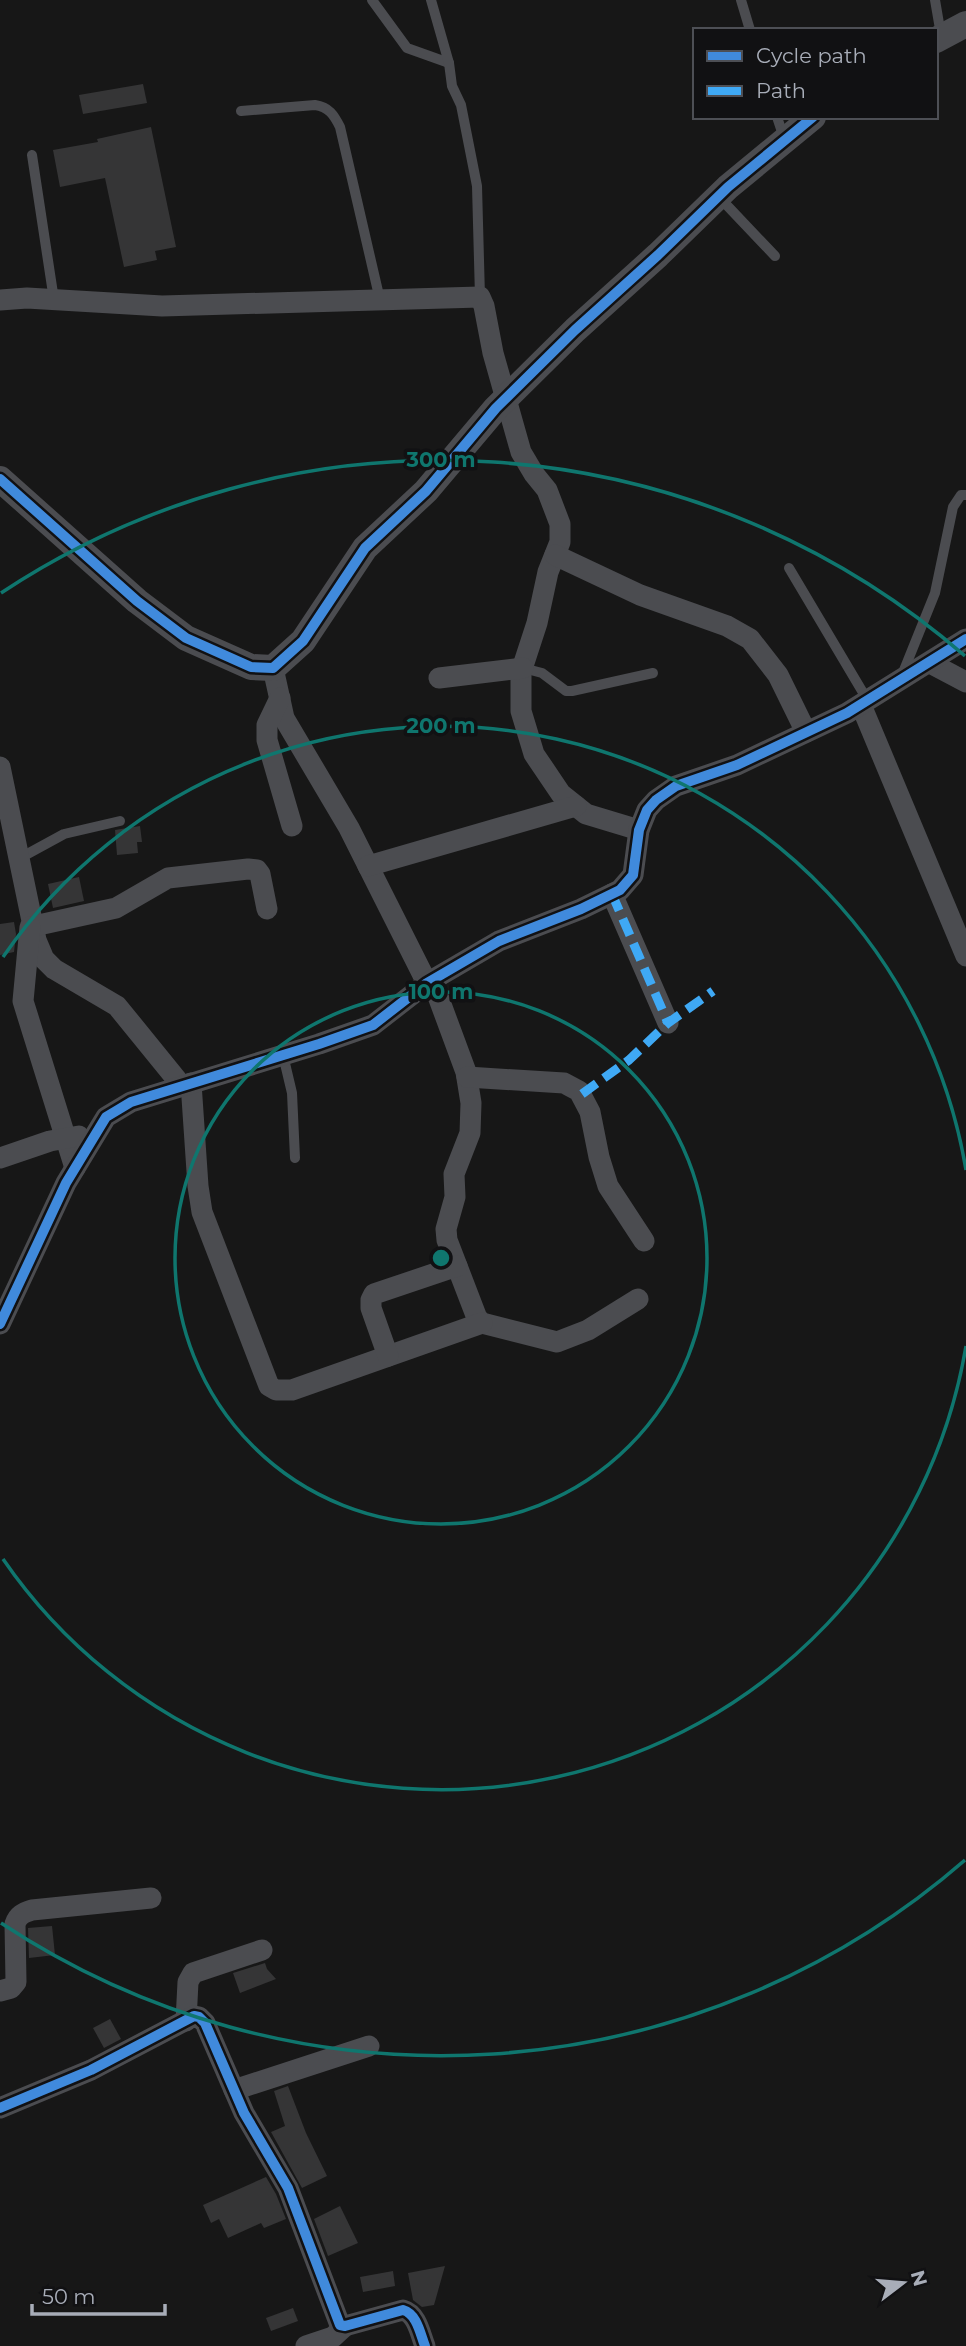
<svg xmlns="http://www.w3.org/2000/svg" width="966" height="2346" viewBox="0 0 966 2346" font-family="Montserrat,sans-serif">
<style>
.building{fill:#353536}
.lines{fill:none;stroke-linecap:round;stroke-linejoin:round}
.service{stroke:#4b4c50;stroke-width:10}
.minor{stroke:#4b4c50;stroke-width:21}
.tertiary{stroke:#4b4c50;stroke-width:26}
.quiet{stroke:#3fa9f5;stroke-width:9;stroke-dasharray:18 9;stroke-linecap:butt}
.cycleway-casing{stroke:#111113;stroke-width:15}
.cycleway{stroke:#408adc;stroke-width:10}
.ring{fill:none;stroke:#0f766e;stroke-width:3.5}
.centre{fill:#0f766e;stroke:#111113;stroke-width:3.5}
.ring-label{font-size:21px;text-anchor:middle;font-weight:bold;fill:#0f766e;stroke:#111113;stroke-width:7;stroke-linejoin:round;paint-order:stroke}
</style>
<rect width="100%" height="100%" fill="#171717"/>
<g class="building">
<polygon points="143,84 147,103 83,114 79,95"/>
<polygon points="151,127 176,247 155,251 157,260 124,267 105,178 60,187 53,150 98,142 97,139"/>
<polygon points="140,826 142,842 137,842 138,853 117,855 115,830"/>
<polygon points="79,877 84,901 53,908 48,884"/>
<polygon points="14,922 16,934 14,952 0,955 0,924"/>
<polygon points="52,1926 55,1955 29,1958 28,1928"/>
<polygon points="265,1963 267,1969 276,1979 240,1993 233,1973"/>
<polygon points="110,2019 121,2039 104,2048 93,2028"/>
<polygon points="288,2086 306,2133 327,2176 302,2188 271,2132 285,2126 274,2091"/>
<polygon points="266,2177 276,2194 286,2219 264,2228 261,2223 228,2238 219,2219 211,2223 203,2205"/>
<polygon points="340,2206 358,2243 328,2256 314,2219"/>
<polygon points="445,2266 434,2305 422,2307 413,2300 408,2273"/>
<polygon points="393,2271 395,2286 363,2292 360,2277"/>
<polygon points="293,2308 298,2321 271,2331 266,2318"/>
</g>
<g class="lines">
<g class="service">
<polyline points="372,0 407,48 449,63"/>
<polyline points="431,0 449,63 452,86 461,105 477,186 480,297"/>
<polyline points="741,0 750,30"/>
<polyline points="935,0 941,35"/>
<path d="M241,111l74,-6c14,2 19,10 25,22l40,173"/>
<polyline points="777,117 784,138"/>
<polyline points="32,155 54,300"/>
<polyline points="719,197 775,256"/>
<polyline points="789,568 868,701"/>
<polyline points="523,668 542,673 566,691 572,691 653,673"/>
<polyline points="902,675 935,593 953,507 961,495 966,495"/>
<polyline points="20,858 64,834 120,821"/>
<polyline points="283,1055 292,1093 295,1158"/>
</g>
<g class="minor">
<polyline points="0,300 27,298 162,306 480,297 484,306 493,353 521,452 534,474 547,490 560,524 560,542 548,572 537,623 521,672 521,711 534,754 561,794 586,814 639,830"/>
<polyline points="555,555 640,595 727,626 750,639 778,675 806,732"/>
<polyline points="930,663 966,682"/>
<polyline points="273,668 284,718 349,828 427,983"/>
<polyline points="439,678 523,668"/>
<polyline points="280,698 267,725 267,740 292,826"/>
<polyline points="861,705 966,956"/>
<polyline points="0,767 36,940 44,959 54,969 117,1006 182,1086"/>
<polyline points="368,866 576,806"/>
<polyline points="612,894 668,1023"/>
<polyline points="34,926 116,908 168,878 248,869 257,870 260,874 267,909"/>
<polyline points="30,927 23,1001 75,1168"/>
<polyline points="432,980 466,1072 471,1103 470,1133 454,1174 455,1197 446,1229 447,1240 477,1318 482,1323 557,1342 588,1330 638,1299"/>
<polyline points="467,1077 564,1083 579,1091 590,1112 599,1157 608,1186 644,1241"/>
<polyline points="191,1083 198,1186 202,1212 269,1386 276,1390 292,1390 482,1323"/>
<polyline points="0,1158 50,1141 79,1136"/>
<polyline points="0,1324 66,1183 106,1117 131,1102 319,1044 373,1025 427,983 499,941 581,909 620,890 633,875 639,830 647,810 656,800 676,786 737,765 847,713 966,639"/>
<polyline points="388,1356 371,1308 371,1300 374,1294 457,1266"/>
<path d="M0,1991l11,-3 5,-6 -1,-58c3,-9 8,-11 17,-14l119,-12"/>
<polyline points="186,2021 188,1982 193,1973 262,1950"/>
<polyline points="234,2090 369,2046"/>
<path d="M0,2108l91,-38 103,-54 5,1 6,6 39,90 44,75 52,137 5,1 58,-16c14,4 17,23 22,36"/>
<polyline points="306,2346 333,2337 345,2326"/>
</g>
<g class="tertiary">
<polyline points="936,40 966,24"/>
<polyline points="0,479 137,601 186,638 251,667 273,668 303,641 365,548 426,491 496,408 575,330 658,255 728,187 813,117"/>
</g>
<g class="quiet">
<polyline points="612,894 668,1023"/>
<polyline points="582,1094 629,1060 668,1023 713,991"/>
</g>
<g class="cycleway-casing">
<g id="cycleway">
<polyline points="0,479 137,601 186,638 251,667 273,668 303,641 365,548 426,491 496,408 575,330 658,255 728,187 813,117"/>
<polyline points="0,1324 66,1183 106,1117 131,1102 319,1044 373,1025 427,983 499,941 581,909 620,890 633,875 639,830 647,810 656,800 676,786 737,765 847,713 966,639"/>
<path d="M0,2108l91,-38 103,-54 5,1 6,6 39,90 44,75 52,137 5,1 58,-16c14,4 17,23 22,36"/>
</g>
</g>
<use href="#cycleway" class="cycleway"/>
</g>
<g class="ring">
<circle cx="441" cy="1258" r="266"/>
<path d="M966 1346A532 532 0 0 1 3 1559M3 957A532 532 0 0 1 966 1170"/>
<path d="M965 1860A798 798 0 0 1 1 1923M1 593A798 798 0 0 1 965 656"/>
</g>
<circle cx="441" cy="1258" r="10" class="centre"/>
<g class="ring-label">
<text x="441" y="467">300 m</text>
<text x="441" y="733">200 m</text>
<text x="441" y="999">100 m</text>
</g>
<rect x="693" y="28" width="245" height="91" fill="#111113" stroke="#4d4f55" stroke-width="2"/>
<rect x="707" y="51" width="35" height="10" fill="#408adc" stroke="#4d4f55" stroke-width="2"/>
<text x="756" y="63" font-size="21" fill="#a8adb8">Cycle path</text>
<rect x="707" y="86" width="35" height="10" fill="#3fa9f5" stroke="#4d4f55" stroke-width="2"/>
<text x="756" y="98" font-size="21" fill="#a8adb8">Path</text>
<g transform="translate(903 2283) rotate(74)" stroke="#111113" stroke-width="5" paint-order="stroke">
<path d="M0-5L12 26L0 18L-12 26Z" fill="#a8adb8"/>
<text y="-10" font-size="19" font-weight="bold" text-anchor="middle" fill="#a8adb8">N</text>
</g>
<path d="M32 2304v10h133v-10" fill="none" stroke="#a8adb8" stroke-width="3.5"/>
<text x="42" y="2304" font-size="21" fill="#a8adb8" stroke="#111113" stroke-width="5" paint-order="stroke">50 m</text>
</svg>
